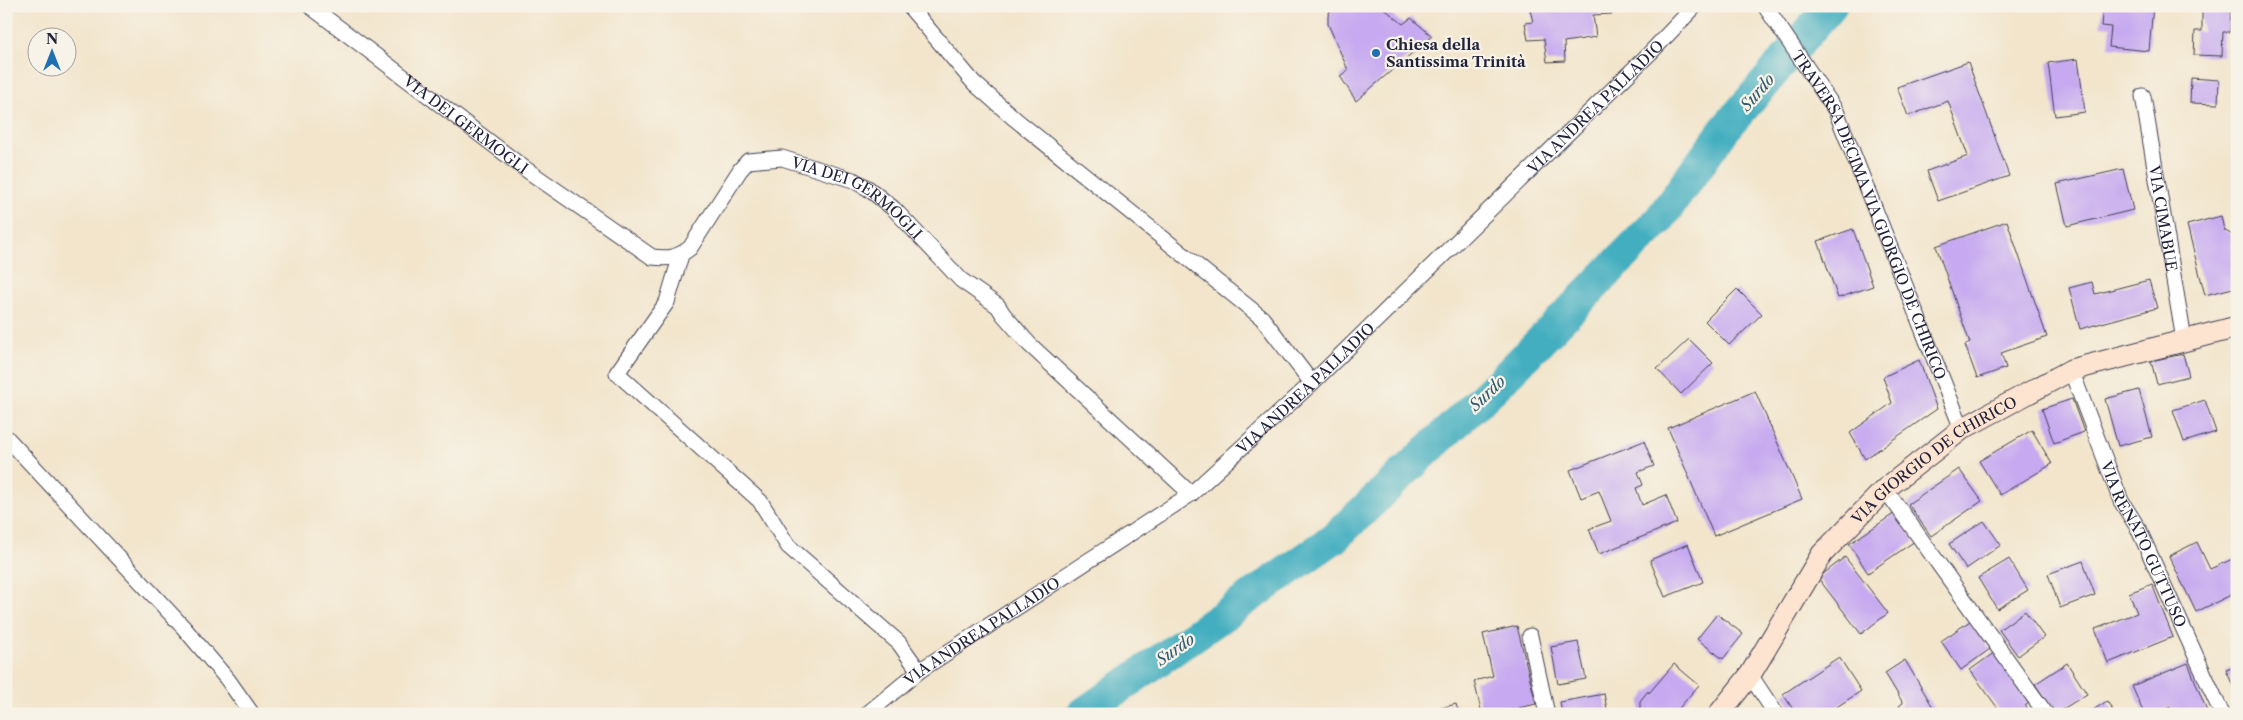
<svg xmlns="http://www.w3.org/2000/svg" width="2243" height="720" viewBox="0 0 2243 720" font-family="'Libre Caslon Text',serif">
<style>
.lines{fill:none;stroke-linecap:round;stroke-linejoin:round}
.river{stroke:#42aec0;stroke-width:32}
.building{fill:#c6a9f0}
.minor-casing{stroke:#413f51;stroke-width:17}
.secondary-casing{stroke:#413f51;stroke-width:23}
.minor{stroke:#fff;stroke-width:15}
.secondary{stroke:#fde4d1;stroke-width:21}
.poi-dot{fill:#1f6fb2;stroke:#f7f3e8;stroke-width:2}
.labels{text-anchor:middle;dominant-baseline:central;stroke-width:4.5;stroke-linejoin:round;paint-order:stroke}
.poi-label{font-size:15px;font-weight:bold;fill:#22223b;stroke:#f7f3e8;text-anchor:start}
.street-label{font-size:15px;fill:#22223b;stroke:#f7f3e8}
.water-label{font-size:16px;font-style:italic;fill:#2f5a70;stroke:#f7f3e8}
</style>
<rect width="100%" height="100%" fill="#f7f3e8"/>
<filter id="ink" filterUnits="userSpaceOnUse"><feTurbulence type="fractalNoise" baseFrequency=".02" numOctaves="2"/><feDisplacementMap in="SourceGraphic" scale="10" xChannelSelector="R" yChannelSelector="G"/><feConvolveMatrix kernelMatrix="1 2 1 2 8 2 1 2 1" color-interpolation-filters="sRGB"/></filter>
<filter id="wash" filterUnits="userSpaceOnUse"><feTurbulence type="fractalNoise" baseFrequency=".0096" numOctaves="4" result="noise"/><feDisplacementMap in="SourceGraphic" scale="20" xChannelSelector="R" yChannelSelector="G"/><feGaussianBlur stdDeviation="1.12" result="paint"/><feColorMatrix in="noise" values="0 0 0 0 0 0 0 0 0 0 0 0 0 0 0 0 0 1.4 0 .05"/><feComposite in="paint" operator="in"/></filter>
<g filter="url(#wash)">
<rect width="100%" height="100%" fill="#f2e5cc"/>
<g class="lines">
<polyline class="river" points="1082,714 1333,539 1501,381 1659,220 1725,129 1831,6"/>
</g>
<g id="blocks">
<g class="building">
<polygon points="1332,6 1381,6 1403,24 1411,18 1432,36 1356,101 1340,76 1348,70 1328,24 1328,16"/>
<polygon points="1529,6 1612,6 1612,14 1593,15 1596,37 1564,42 1565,61 1547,62 1544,39 1528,40 1525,23 1533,22"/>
<polygon points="2103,6 2153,6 2149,51 2109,47 2111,27 2101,26"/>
<polygon points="2202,6 2231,6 2230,32 2223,32 2222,56 2194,55 2195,31 2202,31"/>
<polygon points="2078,59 2085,112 2055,116 2048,63"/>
<polygon points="1968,62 2009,176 1938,201 1927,171 1968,156 1948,101 1908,116 1897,87"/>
<polygon points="2191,78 2219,80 2218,104 2190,103"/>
<polygon points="2123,169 2133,210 2067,226 2057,184"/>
<polygon points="2221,216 2224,230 2237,238 2237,287 2205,295 2187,225"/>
<polygon points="2007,221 2047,337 2001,353 2006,368 1977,378 1965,345 1970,343 1936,246"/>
<polygon points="1853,229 1873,286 1838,298 1818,241"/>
<polygon points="2149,280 2157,308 2080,329 2069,288 2092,282 2095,294"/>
<polygon points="1737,289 1762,314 1729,345 1705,321"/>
<polygon points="1689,339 1713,363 1681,394 1657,369"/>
<polygon points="2183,354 2189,376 2157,384 2151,361"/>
<polygon points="1919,360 1937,409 1865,459 1850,433 1892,403 1883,377"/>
<polygon points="2139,390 2152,437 2118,446 2105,399"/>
<polygon points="1755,391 1802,499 1714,536 1668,428"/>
<polygon points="2237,397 2237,409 2232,407"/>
<polygon points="2072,399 2084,432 2054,443 2042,409"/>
<polygon points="2205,400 2216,432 2184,442 2173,410"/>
<polygon points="2032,430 2052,464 2000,495 1979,461"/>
<polygon points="1644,441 1654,466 1638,472 1643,485 1636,488 1642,505 1666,495 1677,523 1599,554 1589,529 1611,521 1599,491 1581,498 1570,470"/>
<polygon points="1959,469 1982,501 1931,536 1908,504"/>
<polygon points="1895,513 1915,541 1868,573 1849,544"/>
<polygon points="1984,521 2001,545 1966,569 1949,544"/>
<polygon points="2197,542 2210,569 2237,557 2237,592 2196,612 2169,556"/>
<polygon points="1688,544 1703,582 1665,597 1650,560"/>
<polygon points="1845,557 1888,613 1861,634 1818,578"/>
<polygon points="2009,559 2028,590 1997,609 1978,578"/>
<polygon points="2083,561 2095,595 2060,608 2048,574"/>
<polygon points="2152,584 2173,637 2108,663 2095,629 2137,613 2129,593"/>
<polygon points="2025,611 2044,637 2018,656 1999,630"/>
<polygon points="1717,614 1743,634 1723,659 1697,639"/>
<polygon points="1970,621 1990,649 1961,670 1941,641"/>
<polygon points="1517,626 1536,704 1493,714 1482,714 1474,681 1493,676 1483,634"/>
<polygon points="1578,642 1586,679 1558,684 1551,647"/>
<polygon points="1995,652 2030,702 2025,706 2031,714 2002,714 1970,670"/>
<polygon points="1839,657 1861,691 1826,714 1796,714 1783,694"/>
<polygon points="1905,660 1937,714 1904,714 1899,706 1903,703 1885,673"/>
<polygon points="2067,663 2087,694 2055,714 2035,684"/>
<polygon points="2188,663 2208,714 2173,714 2170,707 2154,714 2144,714 2132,686"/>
<polygon points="1674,664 1699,685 1674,714 1640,714 1640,701 1648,691 1649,693"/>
<polygon points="2237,666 2237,695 2226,670"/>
<polygon points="1604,694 1608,714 1562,714 1560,702"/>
<polygon points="2107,701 2115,714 2087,714"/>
<polygon points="1456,704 1459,714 1421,714 1421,713"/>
</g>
</g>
</g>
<g filter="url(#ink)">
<use href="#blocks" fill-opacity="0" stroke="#413f51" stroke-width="1"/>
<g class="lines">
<g class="minor-casing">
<g id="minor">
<path id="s1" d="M310,6l214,162 128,89c17,2 25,1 38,-9l50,-78 8,-9 34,-3 71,22 16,9 25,20 67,71 37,26 5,8 26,30 162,150"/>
<polyline points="909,6 974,83 1015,119 1262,318 1312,383"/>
<path id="s2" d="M1765,6l71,105 126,318"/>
<path id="s3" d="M2143,96l41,244"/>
<polyline points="681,255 667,302 617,373 760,501 788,546 899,643 919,671"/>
<path id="s4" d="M2071,370l50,131 17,27 84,186"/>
<polyline points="6,437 184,628 228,680 252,714"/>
<polyline points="1885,489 2046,714"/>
<polyline points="1530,636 1547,714"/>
<polyline points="1750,675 1776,714"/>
<path id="s5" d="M867,714l52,-43 272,-177 121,-111 338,-330 45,-47"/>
</g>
</g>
<g class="secondary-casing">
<g id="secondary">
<path id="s6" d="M1719,714l31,-39 72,-121 63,-65 77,-60 109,-59 166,-43"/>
</g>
</g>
<use href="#minor" class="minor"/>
<use href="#secondary" class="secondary"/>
</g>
</g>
<circle class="poi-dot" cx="1376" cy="53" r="5"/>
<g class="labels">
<g class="poi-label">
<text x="1386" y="44">Chiesa della<tspan x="1386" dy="17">Santissima Trinità</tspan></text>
</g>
<g class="street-label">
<text stroke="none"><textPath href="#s5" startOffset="952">VIA ANDREA PALLADIO</textPath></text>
<text stroke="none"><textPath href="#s1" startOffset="196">VIA DEI GERMOGLI</textPath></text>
<text stroke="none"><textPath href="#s1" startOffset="690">VIA DEI GERMOGLI</textPath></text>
<text stroke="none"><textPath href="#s2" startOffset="235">TRAVERSA DECIMA VIA GIORGIO DE CHIRICO</textPath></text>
<text stroke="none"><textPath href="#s3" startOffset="124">VIA CIMABUE</textPath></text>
<text stroke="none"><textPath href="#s5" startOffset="548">VIA ANDREA PALLADIO</textPath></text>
<text stroke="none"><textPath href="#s6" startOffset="338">VIA GIORGIO DE CHIRICO</textPath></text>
<text stroke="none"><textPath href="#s4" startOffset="189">VIA RENATO GUTTUSO</textPath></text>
<text stroke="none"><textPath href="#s5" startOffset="142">VIA ANDREA PALLADIO</textPath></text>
</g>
<g class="water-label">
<text transform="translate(1757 92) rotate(-49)">Surdo</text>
<text transform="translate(1487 393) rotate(-44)">Surdo</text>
<text transform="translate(1175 649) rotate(-35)">Surdo</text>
</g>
</g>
<rect width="2243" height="720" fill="none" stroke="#f7f3e8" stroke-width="25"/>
<g transform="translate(52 52)"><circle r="24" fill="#f7f3e8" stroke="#a29fa3"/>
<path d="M0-4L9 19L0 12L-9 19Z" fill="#1f6fb2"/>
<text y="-8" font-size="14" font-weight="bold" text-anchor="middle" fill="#22223b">N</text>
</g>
</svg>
